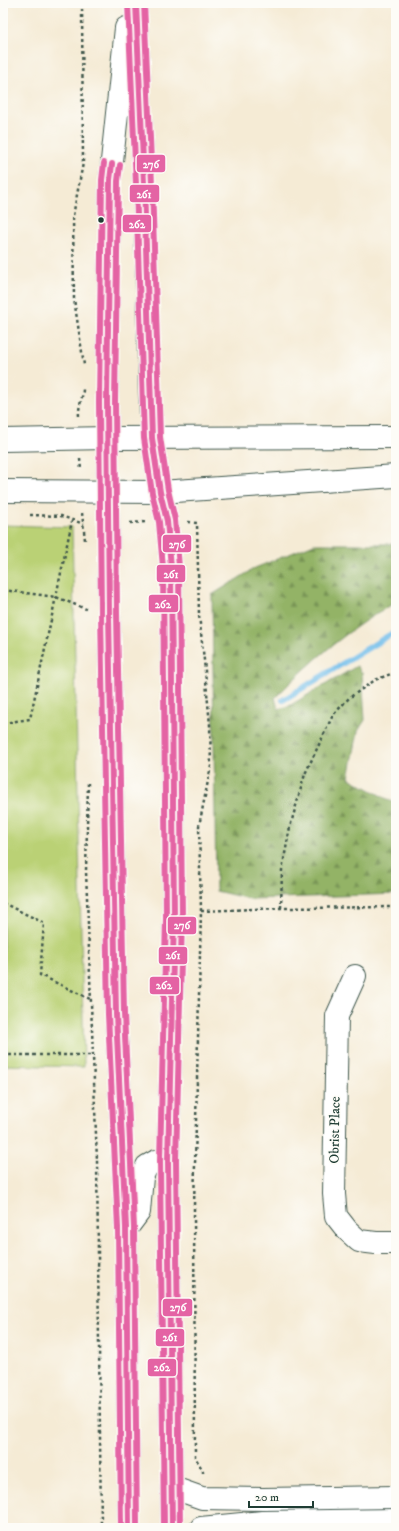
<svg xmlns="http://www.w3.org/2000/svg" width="399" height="1531" viewBox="0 0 399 1531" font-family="'IM FELL DW Pica',serif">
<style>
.forest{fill:url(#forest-firs);stroke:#59784d}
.green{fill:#bad175;stroke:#6c8754}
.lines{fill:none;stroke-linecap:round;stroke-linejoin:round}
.stream{stroke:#70bdea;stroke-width:6}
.minor-casing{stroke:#3f574c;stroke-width:24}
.path{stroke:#3f574c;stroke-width:2.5;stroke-dasharray:3 3;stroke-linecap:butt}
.minor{stroke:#fff;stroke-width:22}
.bus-1-casing{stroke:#fdfcf7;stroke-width:9}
.bus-2-casing{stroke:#fdfcf7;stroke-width:9}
.bus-3-casing{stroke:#fdfcf7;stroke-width:9}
.bus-1{stroke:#e463a4;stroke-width:6}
.bus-2{stroke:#e463a4;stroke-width:6}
.bus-3{stroke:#e463a4;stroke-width:6}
.bus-dot{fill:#1f3d34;stroke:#fdfcf7;stroke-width:1.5}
.labels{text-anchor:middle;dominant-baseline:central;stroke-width:3;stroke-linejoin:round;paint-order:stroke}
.street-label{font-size:14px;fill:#1f3d34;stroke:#fdfcf7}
.line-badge{stroke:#fdfcf7;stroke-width:1.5}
.badge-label{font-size:11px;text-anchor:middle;font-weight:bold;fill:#fff}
</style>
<defs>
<pattern id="forest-firs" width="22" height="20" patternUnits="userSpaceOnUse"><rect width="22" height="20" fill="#93b366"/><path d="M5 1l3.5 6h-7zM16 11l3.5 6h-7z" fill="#779355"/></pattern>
</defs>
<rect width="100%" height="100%" fill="#fdfcf7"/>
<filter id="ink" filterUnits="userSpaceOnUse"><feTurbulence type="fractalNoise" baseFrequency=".025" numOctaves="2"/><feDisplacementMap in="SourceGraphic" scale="8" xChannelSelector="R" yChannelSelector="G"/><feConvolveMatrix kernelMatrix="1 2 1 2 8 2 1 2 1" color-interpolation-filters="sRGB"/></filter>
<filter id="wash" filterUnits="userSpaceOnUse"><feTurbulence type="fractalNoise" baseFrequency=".012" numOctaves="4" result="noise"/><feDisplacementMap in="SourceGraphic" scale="16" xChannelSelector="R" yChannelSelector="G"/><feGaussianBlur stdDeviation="0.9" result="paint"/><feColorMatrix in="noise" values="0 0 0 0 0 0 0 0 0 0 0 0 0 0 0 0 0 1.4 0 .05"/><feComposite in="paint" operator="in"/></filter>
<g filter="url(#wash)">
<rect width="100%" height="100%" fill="#f5ebd5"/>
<path class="forest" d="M314,544h82v58c-45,25 -85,59 -121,96l3,11 11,-3 68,-40 5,7 3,47 -7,11 -9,47 47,26v90l-146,5 -34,-8 -4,-296 43,-27z"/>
<polygon class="green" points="3,525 72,527 84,1067 3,1065"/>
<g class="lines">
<polyline class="stream" points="283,700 396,631"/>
</g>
</g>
<g filter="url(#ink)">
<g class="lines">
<g class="minor-casing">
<g id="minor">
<polyline points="136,3 144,184 150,400 152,438 160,492 167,521 171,567 174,918 168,1161 172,1528"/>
<polyline points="126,28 110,180 107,402 109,613 116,1014 126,1228 129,1528"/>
<polyline points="3,440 108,438 396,437"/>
<polyline points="3,491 160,492 396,476"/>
<polyline points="355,976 337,1016 334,1194 336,1216 347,1230 359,1241 376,1243 396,1243"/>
<polyline points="130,1224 139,1212 142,1177 147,1166 156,1161 168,1161"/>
<polyline points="171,1487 202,1498 263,1499 396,1497"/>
<polyline points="201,1528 262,1522 396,1520"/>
</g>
</g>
<g class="path">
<polyline points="82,3 83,163 73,216 74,299 84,365"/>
<path d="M79,416c-1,-10 4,-17 4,-28"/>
<polyline points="80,459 81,470"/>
<polyline points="82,513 85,540"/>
<polyline points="30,515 61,516 84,524"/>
<polyline points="188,522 197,523 199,615 204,660 210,725 211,766 199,826 201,911 194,1206 195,1457 203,1471 203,1476"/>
<polyline points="130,523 145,522"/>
<polyline points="3,590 56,597 86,609"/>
<polyline points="3,723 30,719 72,521"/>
<polyline points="88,783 86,871 97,1161 101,1528"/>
<polyline points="3,903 44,923 40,975 90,999"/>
<polyline points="281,908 282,870 290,827 305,774 333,715 349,698 375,680 396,672"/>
<polyline points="201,911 281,908 396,907"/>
<polyline points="3,1055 94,1055"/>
</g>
<use href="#minor" class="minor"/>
<g class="bus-1-casing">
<g id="bus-1">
<polyline points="136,3 144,184 152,438 160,492 167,521 171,567 174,918 168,1161 172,1528"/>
<polyline points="112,164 110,180 107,402 109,613 116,1014 126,1228 129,1528"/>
</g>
</g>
<g class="bus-2-casing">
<g id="bus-2">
<polyline points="128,3 136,184 144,438 152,493 159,522 163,567 166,918 160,1161 164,1528"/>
<polyline points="104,163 102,180 99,402 101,613 108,1014 118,1228 121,1528"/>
</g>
</g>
<g class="bus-3-casing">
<g id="bus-3">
<polyline points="144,3 152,184 160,437 168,490 175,520 179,567 182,918 176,1161 180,1528"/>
<polyline points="120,165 118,181 115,402 117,613 124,1014 134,1228 137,1528"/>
</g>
</g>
<use href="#bus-1" class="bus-1"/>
<use href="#bus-2" class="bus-2"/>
<use href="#bus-3" class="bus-3"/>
</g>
</g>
<circle class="bus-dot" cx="101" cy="220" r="3.5"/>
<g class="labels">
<g class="street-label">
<text transform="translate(335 1130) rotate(-89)">Obrist Place</text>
</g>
</g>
<g class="line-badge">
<rect x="136" y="154" width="30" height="19" rx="4" fill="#e463a4"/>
<rect x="129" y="184" width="31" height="19" rx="4" fill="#e463a4"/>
<rect x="122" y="214" width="30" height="19" rx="4" fill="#e463a4"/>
<rect x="162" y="534" width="30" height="19" rx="4" fill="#e463a4"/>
<rect x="156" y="564" width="30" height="19" rx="4" fill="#e463a4"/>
<rect x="148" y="594" width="31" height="19" rx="4" fill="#e463a4"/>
<rect x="167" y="916" width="30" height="19" rx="4" fill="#e463a4"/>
<rect x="158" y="946" width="30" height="19" rx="4" fill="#e463a4"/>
<rect x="149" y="976" width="31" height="19" rx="4" fill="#e463a4"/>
<rect x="162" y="1298" width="31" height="19" rx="4" fill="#e463a4"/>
<rect x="155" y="1328" width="30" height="19" rx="4" fill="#e463a4"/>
<rect x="147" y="1358" width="30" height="19" rx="4" fill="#e463a4"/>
</g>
<g class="badge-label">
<text x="151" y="168">276</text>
<text x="144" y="198">261</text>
<text x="137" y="228">262</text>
<text x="177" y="548">276</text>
<text x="171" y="578">261</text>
<text x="163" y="608">262</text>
<text x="182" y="929">276</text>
<text x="173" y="959">261</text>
<text x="164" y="989">262</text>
<text x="178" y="1311">276</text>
<text x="170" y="1341">261</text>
<text x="162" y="1371">262</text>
</g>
<rect width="399" height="1531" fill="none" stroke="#fdfcf7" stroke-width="16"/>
<path d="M249 1501v6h64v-6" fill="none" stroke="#1f3d34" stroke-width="2"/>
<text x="255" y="1501" font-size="12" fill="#1f3d34" stroke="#fdfcf7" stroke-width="3" paint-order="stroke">20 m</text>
</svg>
